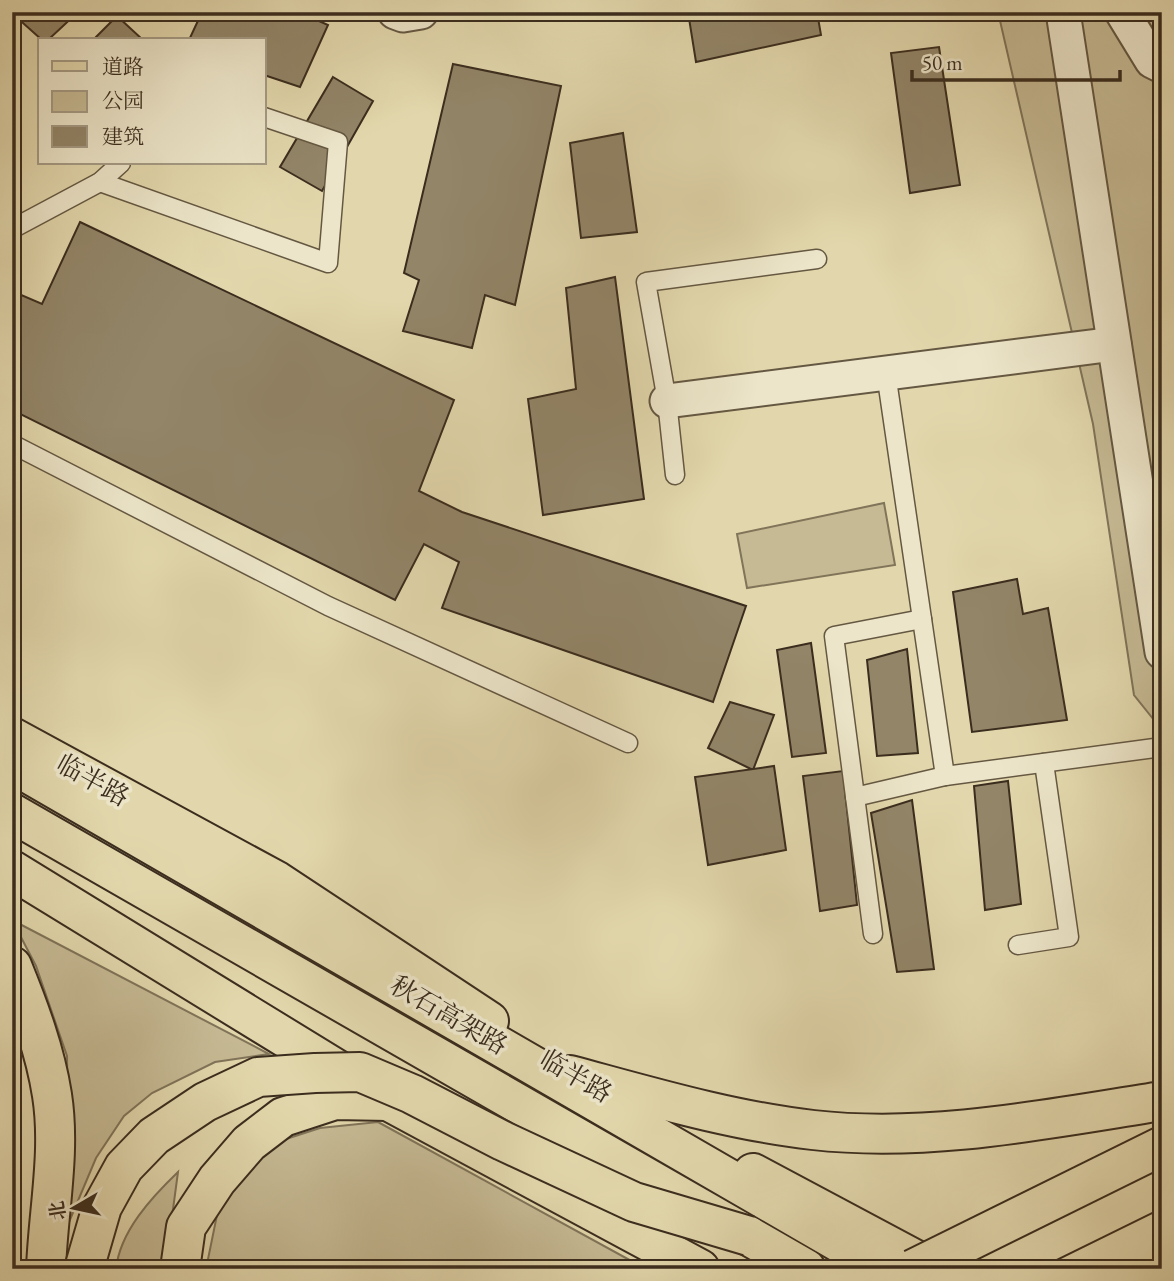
<svg xmlns="http://www.w3.org/2000/svg" width="1174" height="1281" viewBox="0 0 1174 1281" font-family="'EB Garamond','Noto Serif SC',serif">
<style>
.green{fill:#c6ba94;stroke:#807459;stroke-width:2}
.building{fill:#928568;stroke:#3b2d1e;stroke-width:2}
.lines{fill:none;stroke-linecap:round;stroke-linejoin:round}
.service-casing{stroke:#655842;stroke-width:21}
.minor-casing{stroke:#655842;stroke-width:37}
.primary-casing{stroke:#3b2d1e;stroke-width:42}
.trunk-casing{stroke:#3b2d1e;stroke-width:42}
.service{stroke:#ece5c9;stroke-width:18}
.minor{stroke:#ece5c9;stroke-width:33}
.primary{stroke:#e2d7ac;stroke-width:38}
.trunk{stroke:#e2d7ac;stroke-width:38}
.primary-bridge-casing{stroke:#3b2d1e;stroke-width:42;stroke-linecap:butt}
.motorway-bridge-casing{stroke:#3b2d1e;stroke-width:42;stroke-linecap:butt}
.primary-bridge{stroke:#e2d7ac;stroke-width:38}
.motorway-bridge{stroke:#e2d7ac;stroke-width:38}
.labels{text-anchor:middle;dominant-baseline:central;stroke-width:7;stroke-linejoin:round;paint-order:stroke}
.street-label{font-size:26px;fill:#3b2d1e;stroke:#ece5c9}
</style>
<rect width="100%" height="100%" fill="#e2d7ac"/>
<filter id="stains"><feTurbulence type="fractalNoise" baseFrequency=".00286" numOctaves="4"/><feColorMatrix values="0 0 0 0 .2 0 0 0 0 .09 0 0 0 0 .02 0 0 0 .5 -.17"/></filter>
<radialGradient id="worn" r=".72"><stop offset=".6" stop-color="#630" stop-opacity="0"/><stop offset="1" stop-color="#630" stop-opacity=".3"/></radialGradient>
<g class="green">
<polygon points="998,12 1162,12 1162,730 1134,695 1093,424"/>
<polygon points="884,503 895,565 747,588 737,534"/>
<polygon points="12,920 269,1054 215,1062 152,1093 124,1116 96,1158 69,1222 67,1056 36,966"/>
<polygon points="378,1122 646,1269 206,1269 217,1215 244,1172 283,1140 320,1128"/>
<path d="M178,1172l-13,97h-49c4,-38 36,-72 62,-97z"/>
</g>
<g class="building">
<polygon points="17,12 78,12 48,40 42,40 14,15"/>
<polygon points="202,12 299,12 328,25 300,87 264,75 264,40 189,40"/>
<polygon points="688,12 817,12 821,35 696,62"/>
<polygon points="117,16 143,40 93,40"/>
<polygon points="939,47 960,185 910,193 891,53"/>
<polygon points="453,64 561,86 515,305 485,295 472,348 403,331 419,280 404,273"/>
<polygon points="333,77 373,101 322,191 280,167"/>
<polygon points="623,133 637,232 581,238 570,143"/>
<polygon points="80,222 454,400 419,491 462,512 746,606 713,702 442,608 459,562 424,544 395,600 12,410 12,291 42,304"/>
<polygon points="615,277 644,499 543,515 528,399 576,389 566,288"/>
<polygon points="1017,579 1023,614 1048,608 1067,720 972,732 953,592"/>
<polygon points="811,643 826,753 792,757 777,650"/>
<polygon points="907,649 918,753 877,756 867,660"/>
<polygon points="730,702 774,715 753,770 708,748"/>
<polygon points="774,766 786,850 708,865 695,777"/>
<polygon points="843,771 857,905 820,911 803,776"/>
<polygon points="1008,781 1021,904 985,910 974,786"/>
<polygon points="912,800 934,969 897,972 871,813"/>
</g>
<g class="lines">
<g class="service-casing">
<g id="service">
<polyline points="100,182 328,263 338,142 264,117"/>
<polyline points="12,229 100,182 121,163"/>
<polyline points="886,373 945,776"/>
<polyline points="12,444 328,606 628,743"/>
<polyline points="675,475 667,401 646,282 817,259"/>
<polyline points="855,797 945,776 1162,747"/>
<polyline points="873,934 834,636 922,619"/>
<polyline points="1018,945 1069,937 1044,763"/>
</g>
</g>
<g class="minor-casing">
<g id="minor">
<polyline points="395,12 403,15 421,12"/>
<polyline points="1063,12 1162,652"/>
<polyline points="1122,12 1152,61 1162,66"/>
<polyline points="667,401 1114,344"/>
</g>
</g>
<g class="primary-casing">
<g id="primary">
<polyline points="12,737 277,881 489,1021"/>
<polyline points="12,870 390,1102 700,1269"/>
<path d="M12,966c17,42 33,84 40,129 9,57 -4,117 -6,174"/>
<path d="M570,1075c78,21 162,46 243,55 116,13 234,-11 349,-29"/>
<polyline points="753,1173 933,1269"/>
<polyline points="180,1269 186,1227 217,1180 249,1143 283,1117 335,1100 389,1101"/>
<polyline points="993,1269 1162,1186"/>
</g>
</g>
<g class="trunk-casing">
<g id="trunk">
<polyline points="12,764 885,1269"/>
<polyline points="12,813 806,1269"/>
</g>
</g>
<use href="#service" class="service"/>
<use href="#minor" class="minor"/>
<use href="#primary" class="primary"/>
<use href="#trunk" class="trunk"/>
<g class="primary-bridge-casing">
<polyline id="primary-bridge" points="913,1269 1162,1146"/>
</g>
<g class="motorway-bridge-casing">
<polyline id="motorway-bridge" points="84,1269 102,1207 124,1167 154,1136 205,1102 258,1077 315,1073 360,1072 412,1094 503,1141 634,1202 749,1236"/>
</g>
<use href="#primary-bridge" class="primary-bridge"/>
<use href="#motorway-bridge" class="motorway-bridge"/>
</g>
<g class="labels">
<g class="street-label">
<text transform="translate(93 780) rotate(29)">临半路</text>
<text transform="translate(449 1015) rotate(30)">秋石高架路</text>
<text transform="translate(576 1076) rotate(30)">临半路</text>
</g>
</g>
<rect width="1174" height="1281" fill="none" stroke="#e2d7ac" stroke-width="42"/>
<rect x="14" y="14" width="1146" height="1253" fill="none" stroke="#3b2d1e" stroke-width="3.5"/>
<rect x="21" y="21" width="1132" height="1239" fill="none" stroke="#3b2d1e" stroke-width="2"/>
<rect x="38" y="38" width="228" height="126" fill="#ece5c9" stroke="#a59b85" stroke-width="2"/>
<rect x="52" y="61" width="35" height="10" fill="#e2d7ac" stroke="#a59b85" stroke-width="2"/>
<text x="102" y="74" font-size="21" fill="#3b2d1e">道路</text>
<rect x="52" y="91" width="35" height="21" fill="#c6ba94" stroke="#a59b85" stroke-width="2"/>
<text x="102" y="108" font-size="21" fill="#3b2d1e">公园</text>
<rect x="52" y="126" width="35" height="21" fill="#928568" stroke="#a59b85" stroke-width="2"/>
<text x="102" y="144" font-size="21" fill="#3b2d1e">建筑</text>
<g transform="translate(74 1208) rotate(261)" stroke="#ece5c9" stroke-width="5" paint-order="stroke">
<path d="M0-5L12 26L0 18L-12 26Z" fill="#3b2d1e"/>
<text y="-10" font-size="19" font-weight="bold" text-anchor="middle" fill="#3b2d1e">北</text>
</g>
<path d="M912 70v10h208v-10" fill="none" stroke="#3b2d1e" stroke-width="3.5"/>
<text x="922" y="70" font-size="21" fill="#3b2d1e" stroke="#ece5c9" stroke-width="5" paint-order="stroke">50 m</text>
<rect width="100%" height="100%" filter="url(#stains)"/>
<rect width="100%" height="100%" fill="url(#worn)"/>
</svg>
